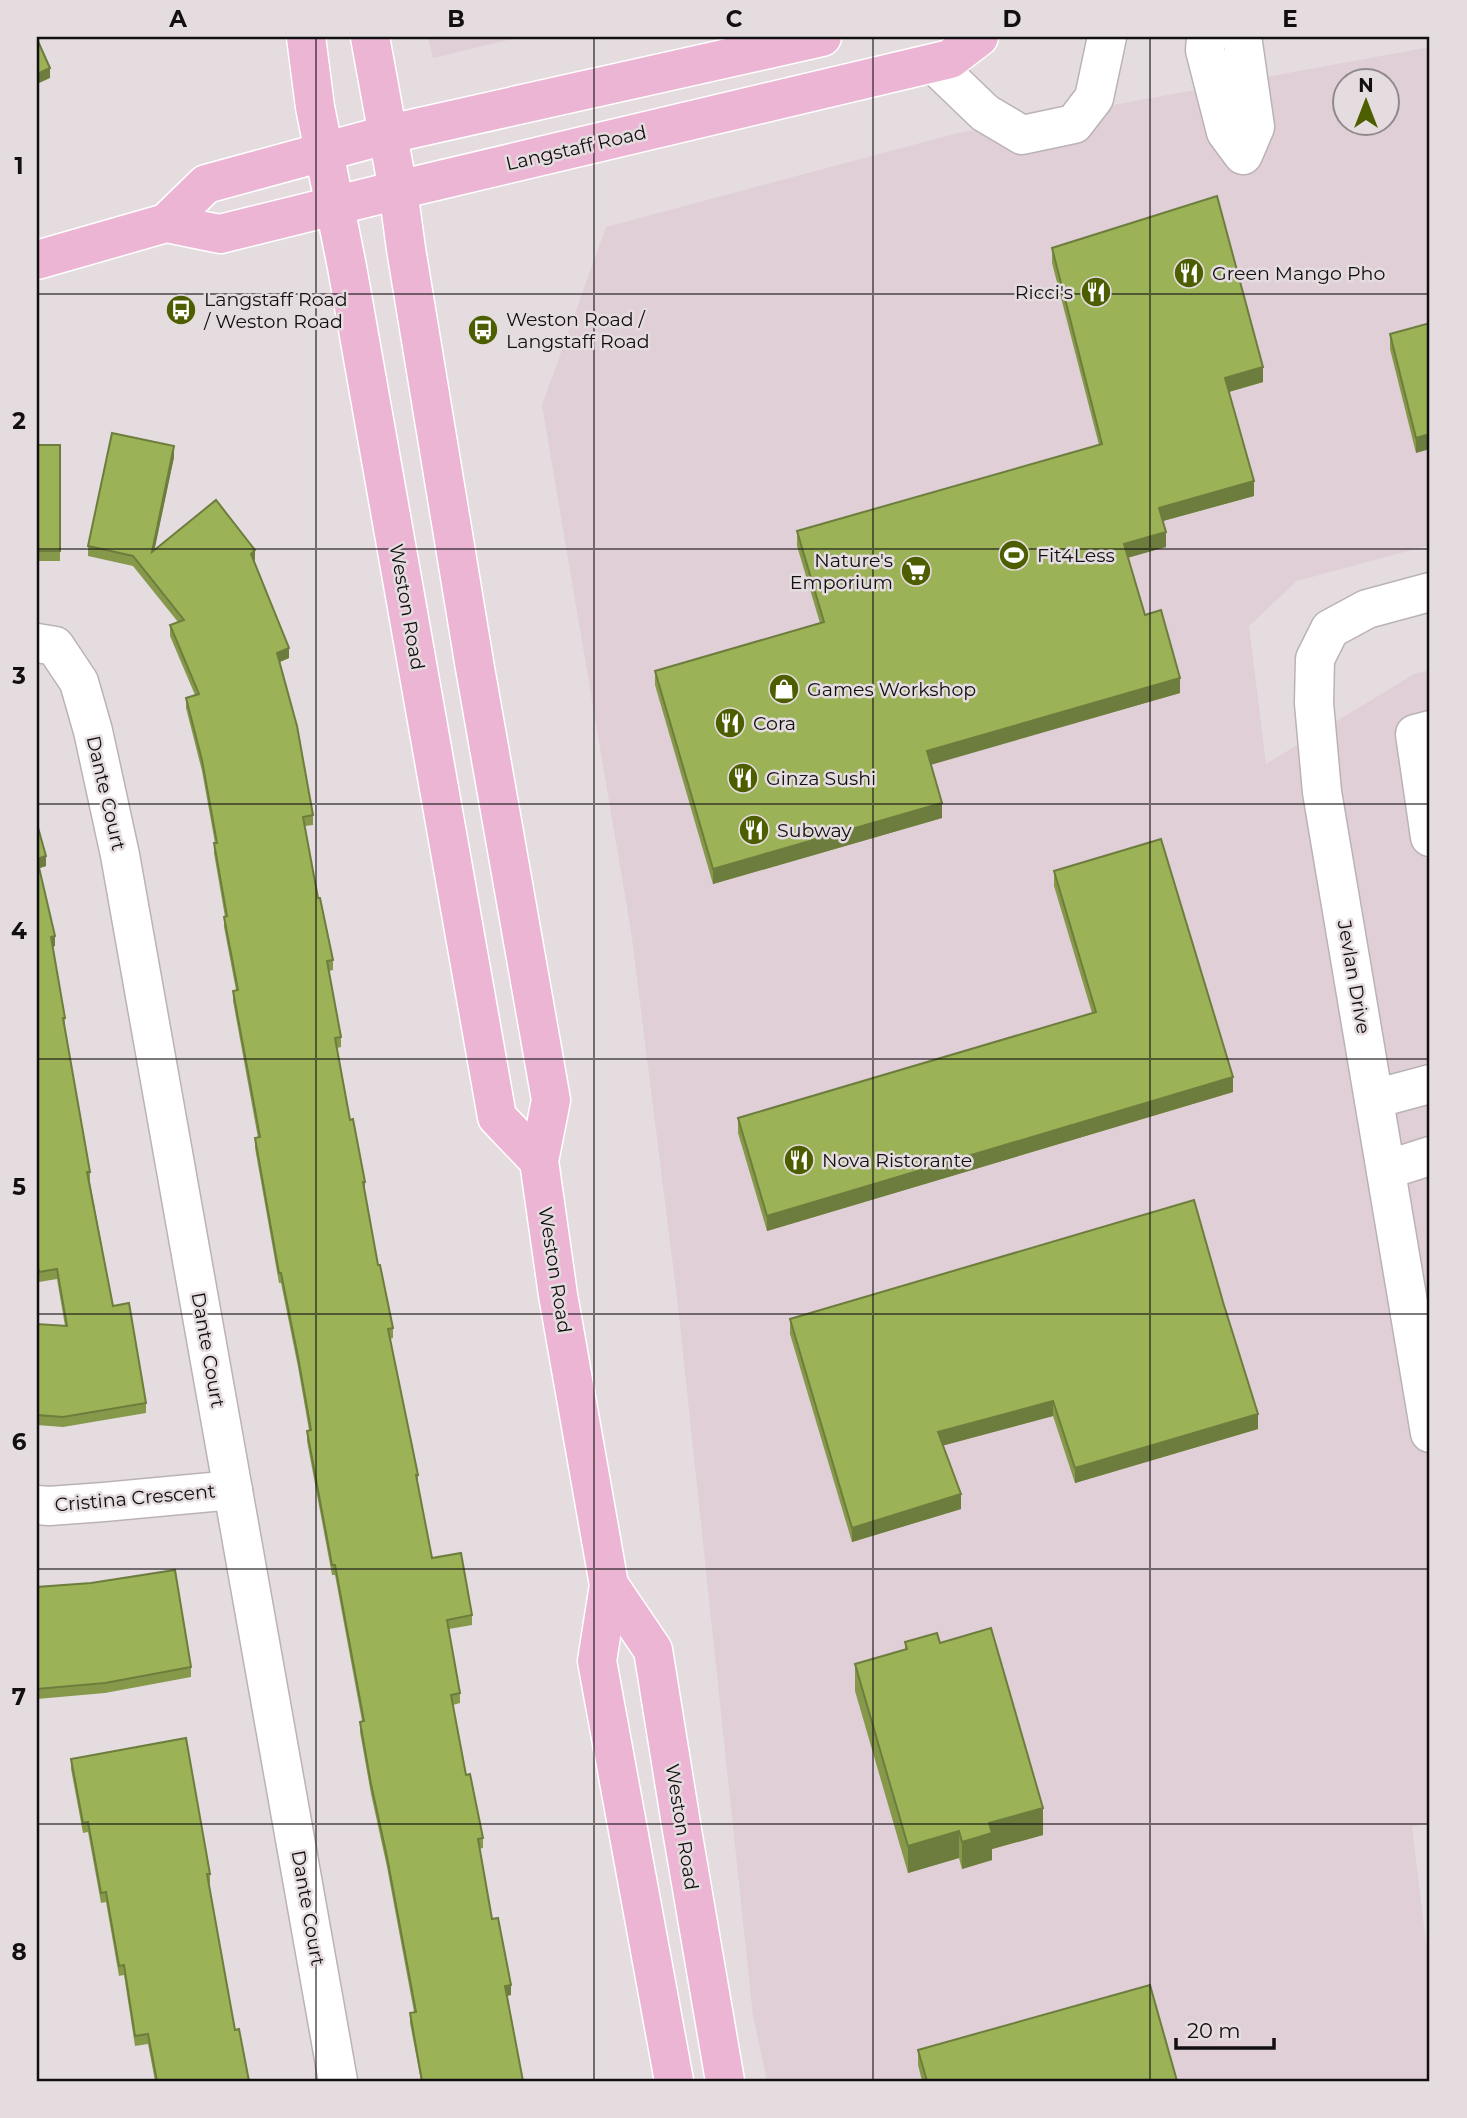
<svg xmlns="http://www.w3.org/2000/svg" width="1467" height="2118" viewBox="0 0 1467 2118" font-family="Montserrat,sans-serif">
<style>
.built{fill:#e0cfd7;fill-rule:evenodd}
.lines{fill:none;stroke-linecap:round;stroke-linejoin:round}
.minor-casing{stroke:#bbb2b6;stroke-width:41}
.major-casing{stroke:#fff;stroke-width:41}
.minor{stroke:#fff;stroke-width:38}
.major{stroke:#edb5d4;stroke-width:38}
.wall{fill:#86994b}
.shaded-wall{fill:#6d7d3d}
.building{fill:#9cb257;stroke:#6d7d3d;stroke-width:2}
.grid{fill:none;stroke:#120f10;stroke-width:2;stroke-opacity:0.55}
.labels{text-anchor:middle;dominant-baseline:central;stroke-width:5;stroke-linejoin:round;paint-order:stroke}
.street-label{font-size:19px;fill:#120f10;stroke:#e5dce0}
.poi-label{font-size:19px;fill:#120f10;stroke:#e5dce0;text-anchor:start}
.neatline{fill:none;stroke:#120f10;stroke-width:2.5}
.grid-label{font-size:23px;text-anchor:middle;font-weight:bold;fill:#120f10}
</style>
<rect width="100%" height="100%" fill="#e5dce0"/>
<g class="built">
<polygon points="428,37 520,37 433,58"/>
<path d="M1430,47v498l-133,36 -48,45 17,138 148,-90 16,-4v1152l-18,5 18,148v106h-663l-14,-65 -75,-710 -47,-375 -89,-526 64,-178 348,-93zM1344,80h42v42h-42z"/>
</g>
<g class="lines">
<g class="minor-casing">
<g id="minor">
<polyline points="1206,37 1205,50 1226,132 1243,155 1255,127 1243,43 1241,37"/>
<polyline points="933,63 985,113 1022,135 1074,124 1094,98 1107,37"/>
<polyline points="1430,592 1367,609 1330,629 1315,659 1314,703 1322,792 1430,1433"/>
<polyline points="37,643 55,646 79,682 93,731 120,855 338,2081"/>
<polyline points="1430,730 1415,734 1430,837"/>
<polyline points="1374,1099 1430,1084"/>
<polyline points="1386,1170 1430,1156"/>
<polyline points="37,1505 49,1506 104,1502 233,1490"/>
</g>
</g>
<g class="major-casing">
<g id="major">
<polyline points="306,37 315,107 347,267 497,1117 539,1161"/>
<polyline points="370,37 398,190 406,249 475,668 551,1100 539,1161 558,1295 609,1585 597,1661 674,2081"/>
<polyline points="166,223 206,184 389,134 822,37"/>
<polyline points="37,260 166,223 220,234 398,190 950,59 979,37"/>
<polyline points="609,1585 653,1650 682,1830 725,2081"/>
</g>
</g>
<use href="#minor" class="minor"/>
<use href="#major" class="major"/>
</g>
<g class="wall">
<polygon points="1052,248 1263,382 1229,392 1254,496 1163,521 1166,547 1128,557 1145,615 1180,693 931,764 942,818 713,884 655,685 655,671 820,623 797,546 797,531 1099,445 1052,263"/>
<polygon points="1430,323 1416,453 1390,349 1390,334"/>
<rect x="37" y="445" width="23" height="116"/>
<polygon points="174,457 154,550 255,560 254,562 289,658 280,662 313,815 313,825 305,826 318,898 333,960 333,970 329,971 341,1037 341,1047 337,1048 350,1120 365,1182 365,1192 378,1265 393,1328 393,1338 390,1339 418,1475 418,1485 432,1558 472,1615 472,1625 449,1629 460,1693 460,1703 453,1705 466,1775 483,1838 483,1848 479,1849 492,1919 511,1995 507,1996 523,2081 421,2081 410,2023 410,2013 414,2012 387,1867 371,1794 360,1732 360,1722 362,1721 335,1575 332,1575 320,1511 307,1441 307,1431 309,1430 298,1367 281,1283 279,1283 255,1148 255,1138 258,1138 233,1001 233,991 236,990 224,927 224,917 225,917 214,853 214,843 215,843 202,771 186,708 186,698 195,695 170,636 170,625 178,622 133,566 88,556 88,546"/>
<polygon points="37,824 46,866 39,868 55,946 53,947 65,1018 64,1028 90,1172 90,1182 113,1306 146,1403 146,1413 63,1427 37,1425 37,1324 65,1326 57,1279 39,1282 37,1272"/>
<polygon points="1054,871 1233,1092 767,1231 738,1133 738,1118 1092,1013 1054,886"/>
<polygon points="790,1319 1258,1429 1075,1483 1053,1416 943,1445 961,1509 852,1542 790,1334"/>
<polygon points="37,1587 191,1667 191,1677 105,1693 37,1699"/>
<polygon points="905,1642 940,1643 1043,1835 992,1849 992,1860 962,1869 959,1858 908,1873 855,1691 855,1664 905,1650"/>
<polygon points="71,1759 210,1874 210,1884 209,1884 235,2030 249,2081 155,2081 148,2044 135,2046 124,1975 119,1976 106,1902 101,1903 88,1832 83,1833 71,1769"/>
<polygon points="918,2050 1177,2081 922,2081 918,2065"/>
</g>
<g class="shaded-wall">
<polygon points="50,68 50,78 37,84 37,74"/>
<polygon points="1263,367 1263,382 1225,393 1225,378"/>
<polygon points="1430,434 1430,449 1416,453 1416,438"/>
<polygon points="174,446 174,457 152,562 152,552"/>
<polygon points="1254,481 1254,496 1159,522 1159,508"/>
<polygon points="1166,532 1166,547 1124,559 1124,544"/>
<polygon points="255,550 255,560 251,564 251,554"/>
<polygon points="289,648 289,658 277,663 277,653"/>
<polygon points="1180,678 1180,693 927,766 927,751"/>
<polygon points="942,803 942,818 713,884 713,869"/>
<polygon points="46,856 46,866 37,869 37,859"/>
<polygon points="55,936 55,946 51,947 51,937"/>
<polygon points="1233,1077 1233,1092 767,1231 767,1216"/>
<polygon points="1053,1401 1053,1416 938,1447 938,1432"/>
<polygon points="1258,1414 1258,1429 1075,1483 1075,1468"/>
<polygon points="961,1494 961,1509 852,1542 852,1528"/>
<polygon points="1043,1808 1043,1835 992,1849 992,1860 962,1869 962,1842 989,1823"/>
<polygon points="959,1831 959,1858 908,1873 908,1846"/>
<polygon points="511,1985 511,1995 505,1996 505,1986"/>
</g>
<g class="building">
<polygon points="37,39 50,68 37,74"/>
<polygon points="1217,196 1263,367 1225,378 1254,481 1159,508 1166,532 1124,544 1145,615 1161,610 1180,678 927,751 942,803 713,869 655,671 824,622 797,531 1102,444 1052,248"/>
<polygon points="1430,323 1430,434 1416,438 1390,334"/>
<polygon points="112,433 174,446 152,552 216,500 255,550 251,554 289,648 277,653 297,726 313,815 303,817 318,898 320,898 333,960 327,961 341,1037 335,1038 350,1120 353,1119 365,1182 363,1182 378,1265 380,1265 393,1328 388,1329 418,1475 416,1475 432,1558 461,1553 472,1615 447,1620 460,1693 451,1695 466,1775 470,1774 483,1838 478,1839 492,1919 498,1918 511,1985 505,1986 523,2081 422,2081 410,2013 416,2012 387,1857 371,1784 360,1722 364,1721 335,1565 332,1565 320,1501 307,1431 311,1430 298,1357 281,1273 279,1273 255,1138 260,1137 233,991 238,990 224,917 227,916 214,843 217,843 202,760 186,698 199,694 170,625 184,620 133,556 88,546"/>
<rect x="37" y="445" width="23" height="106"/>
<polygon points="37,824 46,856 37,859 55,936 51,937 65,1018 63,1018 90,1172 87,1172 113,1306 129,1303 146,1403 63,1417 37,1415 37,1324 67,1326 57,1269 39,1272 37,1262"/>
<polygon points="1161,839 1233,1077 767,1216 738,1118 1096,1012 1054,871"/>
<polygon points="1194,1200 1223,1302 1258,1414 1075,1468 1053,1401 938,1432 961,1494 852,1528 790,1319"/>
<polygon points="175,1570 191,1667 105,1683 37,1689 37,1587 91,1583"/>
<polygon points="991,1628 1043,1808 989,1823 992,1833 962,1842 959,1831 908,1846 855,1664 907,1649 905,1642 937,1633 940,1643"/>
<polygon points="186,1738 210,1874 207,1874 235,2030 239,2029 249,2081 157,2081 148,2034 135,2036 124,1965 119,1966 106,1892 101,1893 88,1822 83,1823 71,1759"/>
<polygon points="1150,1985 1177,2081 927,2081 918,2050"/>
</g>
<path class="grid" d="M316,37v2044M594,37v2044M873,37v2044M1150,37v2044M37,294h1393M37,549h1393M37,804h1393M37,1059h1393M37,1314h1393M37,1569h1393M37,1824h1393"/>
<defs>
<g id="restaurant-disc" transform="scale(1.575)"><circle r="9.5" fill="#4d5e00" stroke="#e5dce0"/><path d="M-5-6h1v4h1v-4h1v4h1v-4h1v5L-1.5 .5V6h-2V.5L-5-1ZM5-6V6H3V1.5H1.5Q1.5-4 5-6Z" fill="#fff"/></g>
<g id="bus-disc" transform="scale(1.575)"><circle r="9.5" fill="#4d5e00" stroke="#e5dce0"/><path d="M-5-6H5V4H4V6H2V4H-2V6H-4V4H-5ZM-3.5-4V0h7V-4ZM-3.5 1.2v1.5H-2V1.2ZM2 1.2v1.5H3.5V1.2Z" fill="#fff"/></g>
<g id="stadium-disc" transform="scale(1.575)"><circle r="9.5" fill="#4d5e00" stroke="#e5dce0"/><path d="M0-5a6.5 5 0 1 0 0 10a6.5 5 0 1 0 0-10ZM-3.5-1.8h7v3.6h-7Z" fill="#fff"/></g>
<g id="supermarket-disc" transform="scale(1.575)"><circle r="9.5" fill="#4d5e00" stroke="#e5dce0"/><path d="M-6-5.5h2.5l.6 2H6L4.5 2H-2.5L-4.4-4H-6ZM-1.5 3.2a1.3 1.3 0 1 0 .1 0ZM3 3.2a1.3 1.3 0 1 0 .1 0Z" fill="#fff"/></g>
<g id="shop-disc" transform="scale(1.575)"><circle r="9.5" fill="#4d5e00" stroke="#e5dce0"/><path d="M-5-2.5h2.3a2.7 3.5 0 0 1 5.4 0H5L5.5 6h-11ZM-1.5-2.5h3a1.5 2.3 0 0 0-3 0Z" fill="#fff"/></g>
</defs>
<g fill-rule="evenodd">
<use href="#restaurant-disc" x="1189" y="273"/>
<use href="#restaurant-disc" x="1096" y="292"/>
<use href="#bus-disc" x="181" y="310"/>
<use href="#bus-disc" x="483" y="330"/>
<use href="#stadium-disc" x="1014" y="555"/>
<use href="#supermarket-disc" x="916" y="571"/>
<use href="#shop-disc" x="784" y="689"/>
<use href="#restaurant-disc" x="730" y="723"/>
<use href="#restaurant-disc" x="743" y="778"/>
<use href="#restaurant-disc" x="754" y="830"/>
<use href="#restaurant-disc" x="799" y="1160"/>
</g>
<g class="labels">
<g class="street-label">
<text transform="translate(576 148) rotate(-13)">Langstaff Road</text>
<text transform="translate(407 607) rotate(80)">Weston Road</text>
<text transform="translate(106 793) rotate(77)">Dante Court</text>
<text transform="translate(1354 977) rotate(80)">Jevlan Drive</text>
<text transform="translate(555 1270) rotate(81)">Weston Road</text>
<text transform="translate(208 1350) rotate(80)">Dante Court</text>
<text transform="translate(135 1498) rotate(-5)">Cristina Crescent</text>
<text transform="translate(682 1827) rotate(81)">Weston Road</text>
<text transform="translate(308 1908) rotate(80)">Dante Court</text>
</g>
<g class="poi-label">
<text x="1212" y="273">Green Mango Pho</text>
<text x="1073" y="292" text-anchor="end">Ricci's</text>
<text x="204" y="299">Langstaff Road<tspan x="204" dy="22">/ Weston Road</tspan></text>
<text x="506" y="319">Weston Road /<tspan x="506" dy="22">Langstaff Road</tspan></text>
<text x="1037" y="555">Fit4Less</text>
<text x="893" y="560" text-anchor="end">Nature's<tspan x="893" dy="22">Emporium</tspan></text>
<text x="807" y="689">Games Workshop</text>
<text x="753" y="723">Cora</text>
<text x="766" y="778">Ginza Sushi</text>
<text x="777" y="830">Subway</text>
<text x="822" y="1160">Nova Ristorante</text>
</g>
</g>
<rect width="1467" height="2118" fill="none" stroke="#e5dce0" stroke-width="77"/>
<g transform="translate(1366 102)"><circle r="33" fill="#e5dce0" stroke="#918a8d" stroke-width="2"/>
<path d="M0-5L12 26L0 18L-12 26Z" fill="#4d5e00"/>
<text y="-10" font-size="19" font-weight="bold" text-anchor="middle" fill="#120f10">N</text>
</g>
<path d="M1176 2038v10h98v-10" fill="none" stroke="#120f10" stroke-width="3.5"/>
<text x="1187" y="2038" font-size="21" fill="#120f10" stroke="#e5dce0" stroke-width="5" paint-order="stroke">20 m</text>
<rect x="38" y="38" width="1390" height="2042" class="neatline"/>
<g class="grid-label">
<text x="178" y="27">A</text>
<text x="456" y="27">B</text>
<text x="734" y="27">C</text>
<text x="1012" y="27">D</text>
<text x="1290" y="27">E</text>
<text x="19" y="174">1</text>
<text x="19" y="429">2</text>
<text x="19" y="684">3</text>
<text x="19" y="939">4</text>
<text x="19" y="1195">5</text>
<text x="19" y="1450">6</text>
<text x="19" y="1705">7</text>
<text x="19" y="1960">8</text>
</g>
</svg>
